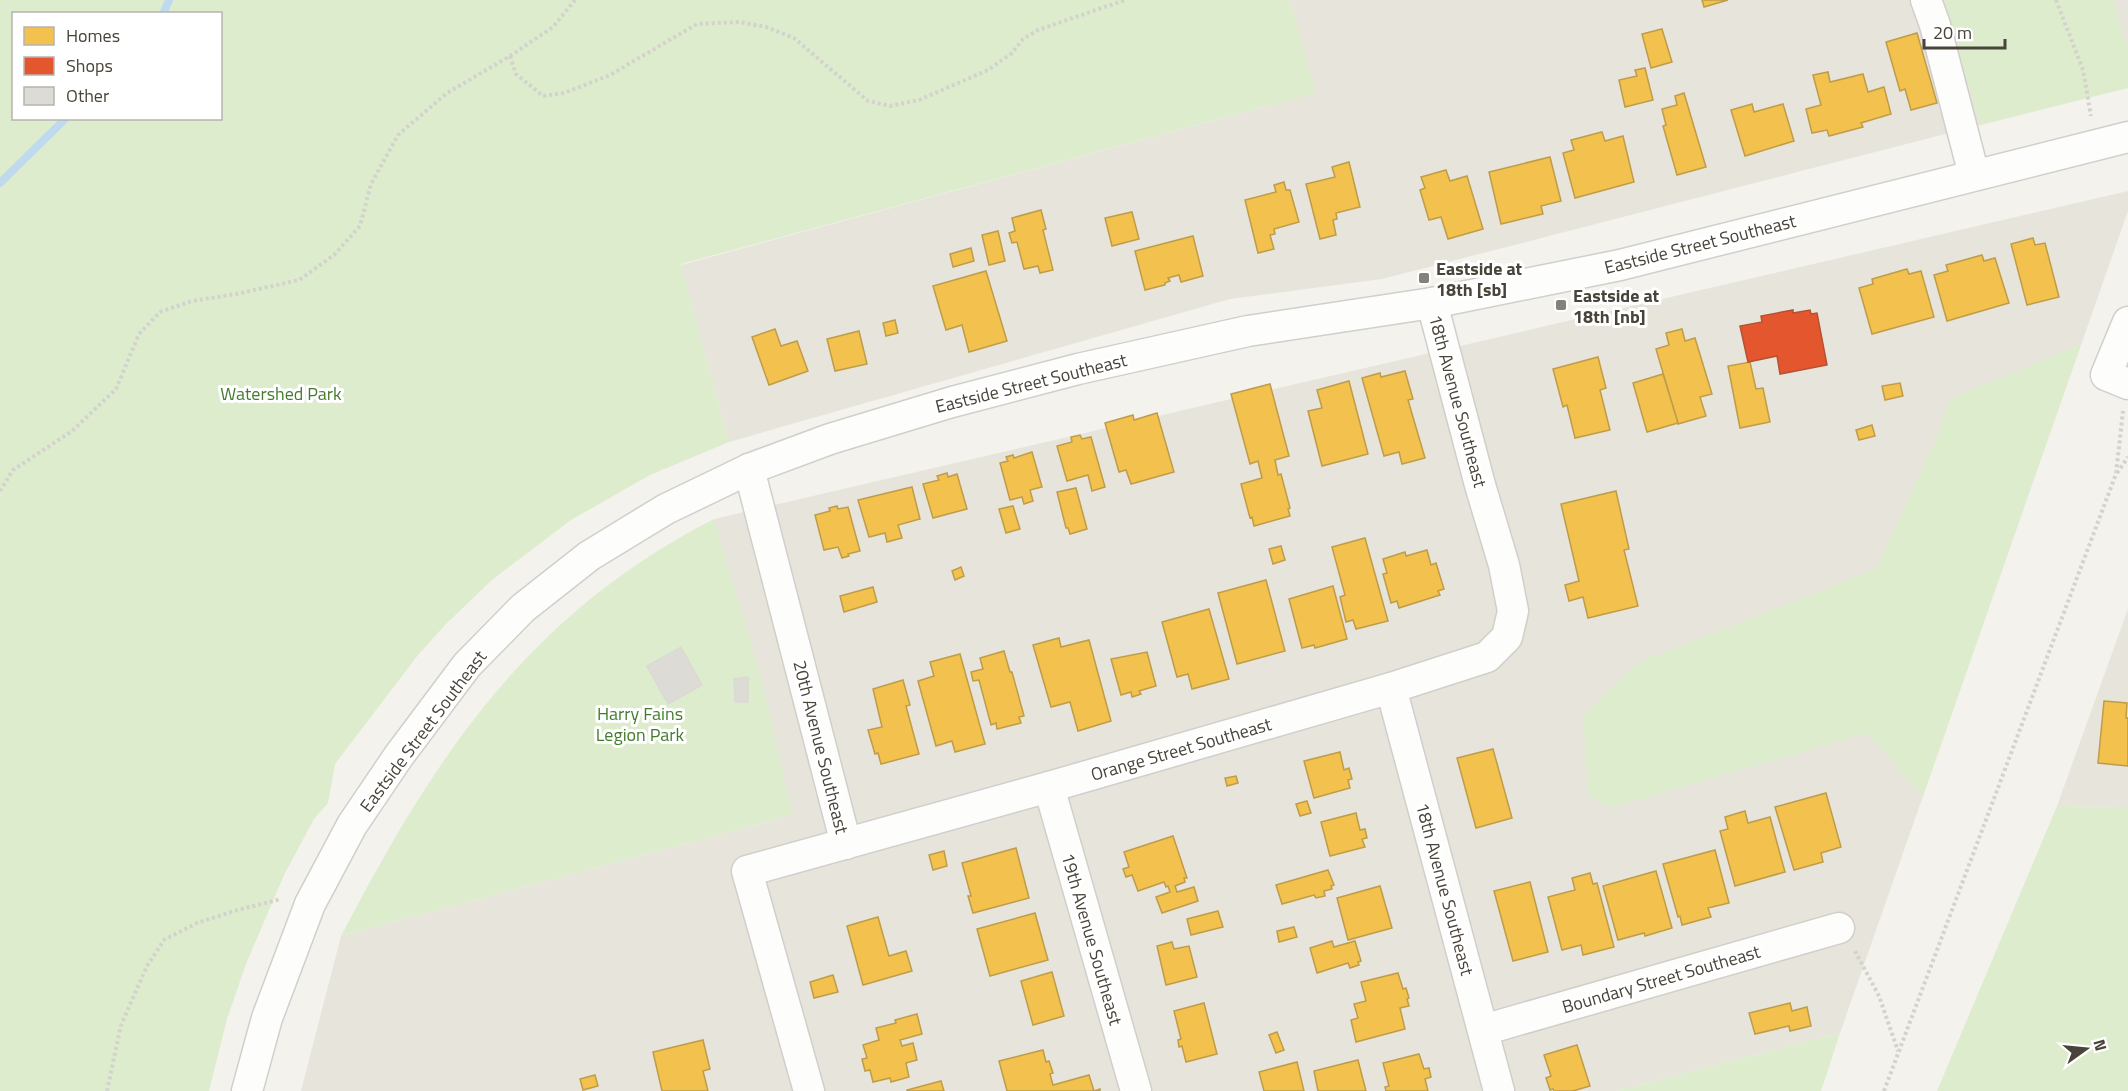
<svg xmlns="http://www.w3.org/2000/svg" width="2128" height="1091" viewBox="0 0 2128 1091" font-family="'Titillium Web',sans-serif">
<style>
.residential{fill:#e7e4db}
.green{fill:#deecce;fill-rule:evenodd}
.homes{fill:#f2c14e;stroke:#bf9c48;stroke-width:1.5}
.shops{fill:#e4572e;stroke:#b65131;stroke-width:1.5}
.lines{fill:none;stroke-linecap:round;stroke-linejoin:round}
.stream{stroke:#bfd9ef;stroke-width:8}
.building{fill:#dddbd5;stroke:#dbd9d3;stroke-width:1.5}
.minor-casing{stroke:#d1cfcb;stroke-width:33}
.path{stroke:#d3d2cc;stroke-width:4;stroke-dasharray:3 3;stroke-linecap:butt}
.minor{stroke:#fdfdfc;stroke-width:30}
.poi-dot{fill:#848178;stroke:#fff;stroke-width:2}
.labels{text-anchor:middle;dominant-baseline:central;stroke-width:6;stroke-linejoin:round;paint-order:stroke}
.street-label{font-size:18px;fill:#494439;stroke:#fff}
.poi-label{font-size:18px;font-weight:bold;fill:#494439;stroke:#fff;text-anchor:start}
.park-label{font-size:18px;fill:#447c2c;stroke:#fff}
</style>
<rect width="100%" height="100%" fill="#f3f2ed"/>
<g class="residential">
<polygon points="1290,0 2128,0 2128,87 1382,279 1230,299 729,442 681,265 1315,93"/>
<polygon points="2128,191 2128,211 1840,1033 1616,1091 301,1091 341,936 793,815 714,519"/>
<polygon points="2128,609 2128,807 2057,806"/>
</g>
<g class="green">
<path d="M0,0h1290l26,93 -635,171 48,178 -79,33 -79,45 -79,60 -47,45 -27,30 -83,109 -7,39 -14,16 -30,56 -38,89 -19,55 -18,72h-209zM14,14h206v104h-206z"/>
<polygon points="1944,0 2114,0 2128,51 2128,88 1980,125"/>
<polygon points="2081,344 1923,796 1867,733 1610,808 1588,795 1583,715 1639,662 1876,569 1937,437 1950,399"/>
<path d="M714,519l47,158 32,138 -452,121c94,-180 187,-322 373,-417z"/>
<polygon points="2057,806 2128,807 2128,1091 1937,1091"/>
<polygon points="1840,1033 1821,1091 1616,1091"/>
</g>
<g class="homes">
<polygon points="1702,0 1728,0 1704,7"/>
<polygon points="1662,29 1672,62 1651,68 1642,34"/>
<polygon points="1917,33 1937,103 1911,110 1905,89 1900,91 1886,42"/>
<polygon points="1645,68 1653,100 1625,107 1619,80 1637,76 1635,70"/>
<polygon points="1828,72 1830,82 1863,74 1868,92 1884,87 1891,114 1861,123 1863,127 1829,136 1827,130 1812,133 1806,109 1821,105 1813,75"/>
<polygon points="1684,93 1706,167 1677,175 1663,126 1666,125 1662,109 1677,105 1675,96"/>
<polygon points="1752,104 1754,112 1783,104 1794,141 1745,156 1731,110"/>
<polygon points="1602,132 1605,141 1623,136 1634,182 1575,198 1563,153 1574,150 1571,140"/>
<polygon points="1550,157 1561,201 1541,206 1543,214 1501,224 1489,172"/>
<polygon points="1349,162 1360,207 1336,213 1337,219 1333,220 1336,235 1320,239 1306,184 1335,177 1332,167"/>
<polygon points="1446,170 1450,181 1467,176 1483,229 1448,239 1441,217 1429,220 1420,190 1425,188 1421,177"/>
<polygon points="1284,182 1286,190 1290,190 1299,222 1274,229 1275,234 1270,235 1274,249 1258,253 1245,200 1276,192 1274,185"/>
<polygon points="1041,210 1046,229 1043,230 1053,270 1040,273 1038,266 1024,269 1017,242 1012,243 1009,233 1015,231 1012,218"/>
<polygon points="1132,212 1139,239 1112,246 1105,218"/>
<polygon points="998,231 1005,261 989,265 982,235"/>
<polygon points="1193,236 1203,276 1181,282 1179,275 1168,278 1170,281 1165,283 1165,285 1145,290 1135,251"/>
<polygon points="2033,238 2035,245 2045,243 2059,297 2027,305 2011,244"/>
<polygon points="971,248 974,261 953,267 950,254"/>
<polygon points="1982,255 1984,261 1995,258 2009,303 1947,321 1934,275 1948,271 1946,265"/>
<polygon points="1907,269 1909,274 1921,271 1934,317 1872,334 1859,288 1873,284 1872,279"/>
<polygon points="986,271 1007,341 969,352 962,325 946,330 933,286"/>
<polygon points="895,320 898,333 886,336 883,323"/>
<polygon points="775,329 781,346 797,341 808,371 769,385 752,337"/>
<polygon points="1682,329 1685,341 1695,338 1712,394 1700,397 1706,416 1678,424 1656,349 1669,345 1666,333"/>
<polygon points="859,331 867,364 835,371 827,339"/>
<polygon points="1598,357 1606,388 1600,390 1610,430 1575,438 1567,405 1563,407 1553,369"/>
<polygon points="1750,362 1756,389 1763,388 1770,422 1740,428 1728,366"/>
<polygon points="1405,371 1413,399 1408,400 1425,458 1402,464 1399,452 1384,456 1362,378 1380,373 1381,377"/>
<polygon points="1663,374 1678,423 1647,432 1633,383"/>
<polygon points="1349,381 1368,454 1322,466 1308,411 1322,408 1317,390"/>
<polygon points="1900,383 1903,396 1885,400 1882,386"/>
<polygon points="1270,384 1289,456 1275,460 1278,475 1281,474 1290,508 1288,509 1290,516 1254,526 1252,517 1250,518 1241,484 1262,478 1258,461 1250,464 1231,394"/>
<polygon points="1157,413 1174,472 1131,484 1126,470 1119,472 1105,423 1133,415 1134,420"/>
<polygon points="1872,425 1875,436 1859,440 1856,430"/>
<polygon points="1080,435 1082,439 1091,437 1105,487 1092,491 1088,475 1067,481 1057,446 1072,442 1071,437"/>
<polygon points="1032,452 1042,487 1030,490 1033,501 1024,504 1022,497 1010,500 1000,463 1008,461 1006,457 1013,455 1014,458"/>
<polygon points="947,473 948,477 957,474 967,509 933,518 923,484 939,480 937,476"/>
<polygon points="912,487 920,519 898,525 902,538 887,542 885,533 869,537 858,500"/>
<polygon points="1076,488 1087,529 1070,534 1068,528 1066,528 1057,492"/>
<polygon points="1616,491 1629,549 1624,550 1638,606 1588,618 1583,597 1569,601 1565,585 1579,581 1561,504"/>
<polygon points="837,506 838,509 848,507 860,551 848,554 849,556 842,558 838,547 824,550 815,515 830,511 829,508"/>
<polygon points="1013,506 1020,529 1006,533 999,509"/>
<polygon points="1365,538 1388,621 1356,629 1353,620 1346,622 1340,597 1345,595 1332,547"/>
<polygon points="1281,546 1285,560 1273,564 1269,549"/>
<polygon points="1427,550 1431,565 1436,563 1444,589 1438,591 1440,595 1399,608 1397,601 1391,603 1383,574 1387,573 1383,559 1405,552 1406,556"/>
<polygon points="961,567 964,576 955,580 952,571"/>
<polygon points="1266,580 1285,651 1237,664 1218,593"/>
<polygon points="1333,586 1347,639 1315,648 1314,645 1302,648 1289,599"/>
<polygon points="873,587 877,602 844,612 840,596"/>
<polygon points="1209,609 1229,679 1192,689 1188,674 1177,677 1162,622"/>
<polygon points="1059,638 1061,647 1089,640 1111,721 1078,731 1070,702 1051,707 1033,645"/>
<polygon points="1004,651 1010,672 1012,672 1024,716 1019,717 1021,723 997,729 996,723 991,725 979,680 973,681 971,672 983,669 980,658"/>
<polygon points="1147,652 1156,686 1139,691 1141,694 1132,697 1131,692 1121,695 1111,659"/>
<polygon points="960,654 985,744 955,752 952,741 936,746 918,681 934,676 930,662"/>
<polygon points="903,680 910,705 906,706 919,754 881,764 878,753 875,754 868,730 882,727 873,689"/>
<polygon points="2104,701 2127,703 2126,718 2128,718 2128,766 2098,763"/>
<polygon points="1493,749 1512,818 1476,828 1457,758"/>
<polygon points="1340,752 1344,770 1349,768 1352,779 1348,780 1350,788 1314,798 1304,761"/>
<polygon points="1236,776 1238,783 1227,786 1225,778"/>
<polygon points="1826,793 1841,847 1821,853 1823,862 1794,870 1775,807"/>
<polygon points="1307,801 1311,813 1300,816 1296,804"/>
<polygon points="1745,811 1748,823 1770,817 1785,872 1735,886 1720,831 1728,829 1725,817"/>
<polygon points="1356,813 1360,830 1365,829 1367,838 1362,839 1365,847 1330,856 1321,822"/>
<polygon points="1173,836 1187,878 1184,878 1185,882 1175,886 1177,892 1194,887 1198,901 1162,913 1156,897 1170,892 1168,886 1166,887 1164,882 1138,891 1132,875 1126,877 1123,869 1129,867 1124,852"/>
<polygon points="1016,848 1029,898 973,913 968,896 971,896 962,863"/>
<polygon points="1715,850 1729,903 1708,908 1711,917 1682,925 1680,916 1678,917 1663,864"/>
<polygon points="944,851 947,866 933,870 929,855"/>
<polygon points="1328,870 1334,885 1331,886 1332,889 1324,891 1325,896 1316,898 1314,895 1282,904 1276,885"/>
<polygon points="1656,871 1672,928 1645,936 1644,933 1618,940 1603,886"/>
<polygon points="1590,873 1593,884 1597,883 1614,947 1583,955 1581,945 1562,950 1548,897 1575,890 1572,878"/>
<polygon points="1530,882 1548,952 1513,961 1494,891"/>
<polygon points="1380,886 1392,928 1348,940 1337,898"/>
<polygon points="1218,911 1223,927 1191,935 1187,919"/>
<polygon points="1035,913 1048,960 990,976 977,929"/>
<polygon points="878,917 889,956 906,951 912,971 863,985 847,926"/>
<polygon points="1294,927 1297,937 1279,942 1277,931"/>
<polygon points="1332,941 1334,947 1355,941 1361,961 1358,962 1359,965 1350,968 1348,963 1317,973 1310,948"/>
<polygon points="1172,942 1174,949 1189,946 1197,977 1166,985 1157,946"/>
<polygon points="1052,972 1064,1016 1033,1025 1021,981"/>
<polygon points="1398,973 1403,989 1406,988 1409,998 1407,999 1409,1006 1400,1008 1405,1029 1356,1042 1351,1020 1358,1018 1354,1004 1366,1001 1361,982"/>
<polygon points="833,975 838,992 814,998 810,982"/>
<polygon points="1204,1003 1217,1054 1186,1062 1182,1046 1179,1047 1178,1040 1181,1039 1174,1011"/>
<polygon points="1790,1003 1792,1011 1807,1007 1811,1026 1790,1031 1789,1026 1755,1034 1749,1013"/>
<polygon points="917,1014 922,1034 900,1040 902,1046 913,1043 917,1060 906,1063 909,1077 891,1082 890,1078 873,1082 870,1070 865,1071 862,1059 867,1058 863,1045 879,1040 876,1028 896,1023 895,1020"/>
<polygon points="1277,1032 1284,1050 1276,1053 1269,1035"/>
<polygon points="703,1040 710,1069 703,1071 708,1091 662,1091 653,1052"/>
<polygon points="1577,1045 1590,1086 1573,1091 1554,1091 1553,1089 1550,1090 1546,1078 1551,1076 1544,1055"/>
<polygon points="1043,1050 1046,1062 1049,1061 1053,1073 1050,1074 1053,1085 1089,1075 1094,1091 1100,1089 1100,1091 1007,1091 999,1061"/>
<polygon points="1419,1054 1424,1069 1429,1068 1431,1077 1425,1079 1428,1091 1386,1091 1385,1087 1389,1086 1383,1063"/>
<polygon points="1358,1060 1366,1091 1318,1091 1314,1071"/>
<polygon points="1297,1062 1304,1091 1264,1091 1259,1072"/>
<polygon points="595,1075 598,1086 583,1090 580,1079"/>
<polygon points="941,1081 944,1091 907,1091 907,1090"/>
</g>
<polygon class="shops" points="1793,310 1793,313 1810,310 1811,314 1817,313 1827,365 1780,374 1777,356 1748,362 1740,326 1762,322 1761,316"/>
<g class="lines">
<g class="stream">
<polyline points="163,14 169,0"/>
<polyline points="0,183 66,118"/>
</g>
</g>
<g class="building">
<polygon points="681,647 702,685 668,704 647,666"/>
<polygon points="748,677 748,702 735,702 734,679"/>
</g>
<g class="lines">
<g class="minor-casing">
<g id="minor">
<polyline points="1926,0 1935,25 1974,175"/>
<polyline points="2128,322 2106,375 2128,384"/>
<polyline points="749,469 846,844"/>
<polyline points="1391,688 1499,1091"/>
<polyline points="1049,787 1136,1091"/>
<polyline points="1483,1030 1839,928"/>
<polyline points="247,1091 267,1018 310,904 352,825 398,757 467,665 523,608 589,556 666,509 749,469 830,439 952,402 1078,369 1248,331 1432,303 1620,265 2128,137"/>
<polyline points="809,1091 747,871 1049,787 1391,688 1487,657 1507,637 1513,611 1504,565 1480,485 1432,303"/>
</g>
</g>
<g class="path">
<polyline points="2056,0 2083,70 2091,116"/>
<polyline points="510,56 516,74 543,96 564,93 610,75 697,24 739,22 766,27 794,38 868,101 890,106 919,100 988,70 1012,53 1023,39 1038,30 1125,0"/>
<polyline points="2117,473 2128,457"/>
<polyline points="0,491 13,470 72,431 116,389 139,334 160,312 192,301 236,294 299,280 334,255 360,226 371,184 398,135 447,93 510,56 553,27 575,0"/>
<polyline points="1855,951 1879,996 1898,1051"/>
<polyline points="107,1091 121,1025 147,966 164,940 197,923 234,911 281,899"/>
<polyline points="1884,1091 2116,474 2123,411"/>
</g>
<use href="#minor" class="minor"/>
</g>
<g class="poi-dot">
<rect x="1418" y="272" width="12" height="12" rx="3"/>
<rect x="1555" y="299" width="12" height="12" rx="3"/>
</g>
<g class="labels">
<g class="street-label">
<text transform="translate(1700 244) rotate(-14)">Eastside Street Southeast</text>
<text transform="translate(1031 383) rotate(-14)">Eastside Street Southeast</text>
<text transform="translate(1458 401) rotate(75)">18th Avenue Southeast</text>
<text transform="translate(423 731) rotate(-53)">Eastside Street Southeast</text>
<text transform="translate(821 747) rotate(76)">20th Avenue Southeast</text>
<text transform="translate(1181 749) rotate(-16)">Orange Street Southeast</text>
<text transform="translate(1445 889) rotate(75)">18th Avenue Southeast</text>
<text transform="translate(1092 939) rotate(74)">19th Avenue Southeast</text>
<text transform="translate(1661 979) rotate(-16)">Boundary Street Southeast</text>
</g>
<g class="poi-label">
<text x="1436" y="268">Eastside at<tspan x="1436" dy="21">18th [sb]</tspan></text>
<text x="1573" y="295">Eastside at<tspan x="1573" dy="21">18th [nb]</tspan></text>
</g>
<g class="park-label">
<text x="281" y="393">Watershed Park</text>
<text x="640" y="713">Harry Fains<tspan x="640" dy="21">Legion Park</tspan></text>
</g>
</g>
<rect x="12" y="12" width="210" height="108" fill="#ffffff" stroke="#b6b4b0" stroke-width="1.5"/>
<rect x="24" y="27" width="30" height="18" fill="#f2c14e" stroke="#b6b4b0" stroke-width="1.5"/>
<text x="66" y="42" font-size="18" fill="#494439">Homes</text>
<rect x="24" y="57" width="30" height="18" fill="#e4572e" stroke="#b6b4b0" stroke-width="1.5"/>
<text x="66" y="72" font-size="18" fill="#494439">Shops</text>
<rect x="24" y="87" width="30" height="18" fill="#dddbd5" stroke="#b6b4b0" stroke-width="1.5"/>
<text x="66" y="102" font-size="18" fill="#494439">Other</text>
<g transform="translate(2086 1049) rotate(75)" stroke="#ffffff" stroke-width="4.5" paint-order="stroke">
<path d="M0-4.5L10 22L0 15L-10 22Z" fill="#494439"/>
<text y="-9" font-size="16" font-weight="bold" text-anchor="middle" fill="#494439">N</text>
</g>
<path d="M1924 39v9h81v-9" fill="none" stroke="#494439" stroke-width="3"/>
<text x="1933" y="39" font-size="18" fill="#494439" stroke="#ffffff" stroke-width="4.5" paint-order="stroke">20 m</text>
</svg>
